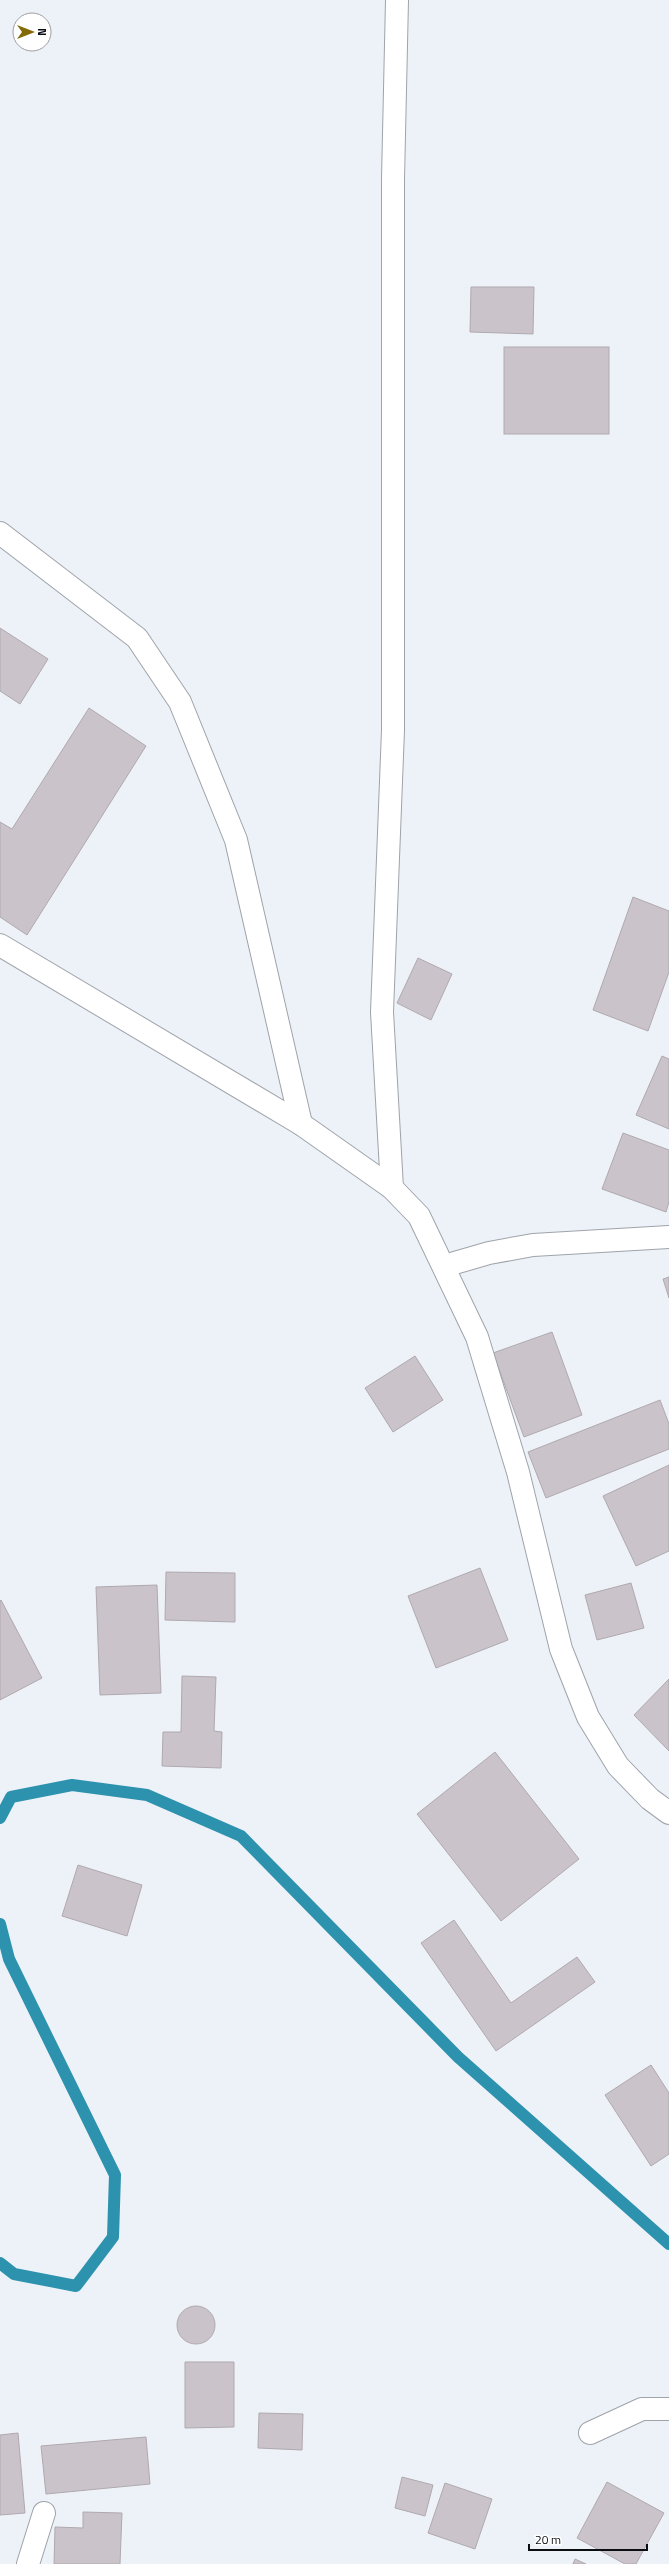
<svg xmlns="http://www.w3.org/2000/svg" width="669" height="2564" viewBox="0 0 669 2564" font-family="'Titillium Web',sans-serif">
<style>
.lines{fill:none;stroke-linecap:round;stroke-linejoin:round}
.stream{stroke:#2d92ae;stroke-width:12}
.building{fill:#cac3c9;stroke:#b0a9af}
.minor-casing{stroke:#9fa3aa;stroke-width:24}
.minor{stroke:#fff;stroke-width:22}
</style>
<rect width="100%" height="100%" fill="#edf2f9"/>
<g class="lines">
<g class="stream">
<polyline points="0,1818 11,1797 72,1785 147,1795 241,1836 458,2057 669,2244"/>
<polyline points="0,1924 9,1959 115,2175 113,2237 76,2286 14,2274 0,2263"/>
</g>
</g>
<g class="building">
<polygon points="471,287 534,287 533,334 470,332"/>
<rect x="504" y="347" width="105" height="87"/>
<polygon points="0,628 48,659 20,704 0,691"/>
<polygon points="89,708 146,746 27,935 0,917 0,822 12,829"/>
<polygon points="633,897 669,911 669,972 648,1031 593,1010"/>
<polygon points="418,958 452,974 431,1020 397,1003"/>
<polygon points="662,1056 669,1059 669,1129 636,1115"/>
<polygon points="623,1133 669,1150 669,1202 666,1212 602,1189"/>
<polygon points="669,1277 669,1298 663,1279"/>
<polygon points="552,1332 582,1415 524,1437 493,1353"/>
<polygon points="415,1356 443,1400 393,1432 365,1388"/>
<polygon points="660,1400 669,1424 669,1449 546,1498 528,1452"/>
<polygon points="669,1465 669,1551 636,1566 603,1496"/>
<polygon points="480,1568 508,1640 436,1668 408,1596"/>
<polygon points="166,1572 235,1573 235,1622 165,1620"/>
<polygon points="631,1583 644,1628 597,1640 585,1595"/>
<polygon points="157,1585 161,1693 100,1695 96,1587"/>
<polygon points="1,1600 42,1678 0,1700 0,1601"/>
<polygon points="182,1676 216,1677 214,1731 222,1732 221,1768 162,1766 163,1732 181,1732"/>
<polygon points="669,1679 669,1751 634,1715"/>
<polygon points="495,1752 579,1859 501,1921 417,1814"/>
<polygon points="78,1865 142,1885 127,1936 62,1916"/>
<polygon points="454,1920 511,2003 577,1957 595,1982 496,2051 421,1943"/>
<polygon points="651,2065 669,2093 669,2154 651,2166 605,2095"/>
<circle cx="196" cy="2325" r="19"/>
<polygon points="185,2362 234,2362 234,2427 185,2428"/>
<polygon points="259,2413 303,2414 302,2450 258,2448"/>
<polygon points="18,2433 25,2513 0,2515 0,2435"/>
<polygon points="146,2437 150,2484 46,2494 41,2446"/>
<polygon points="402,2477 433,2485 425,2516 395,2508"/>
<polygon points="607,2482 664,2513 636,2564 625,2564 577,2538"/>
<polygon points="445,2483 492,2499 475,2549 428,2533"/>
<polygon points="83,2512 122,2513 120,2564 54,2564 55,2527 83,2528"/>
<polygon points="575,2559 586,2564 573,2564"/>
</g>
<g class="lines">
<g class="minor-casing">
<g id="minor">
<polyline points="0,533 137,638 180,702 236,840 301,1124"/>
<polyline points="0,945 301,1124 392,1188 419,1216 477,1337 518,1472 561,1649 588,1717 618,1766 650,1799 669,1813"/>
<polyline points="392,1188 382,1012 393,730 393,179 397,0"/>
<polyline points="444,1266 489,1253 533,1245 669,1237"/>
<polyline points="590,2433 642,2409 669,2409"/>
<polyline points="28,2564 44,2513"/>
</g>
</g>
<use href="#minor" class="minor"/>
</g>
<g transform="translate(32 32) rotate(90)"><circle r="19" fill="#ffffff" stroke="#9e9e9f"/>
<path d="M0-3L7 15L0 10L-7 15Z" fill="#846a04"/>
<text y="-6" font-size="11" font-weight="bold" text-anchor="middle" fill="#0c0d10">N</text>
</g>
<path d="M529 2544v6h118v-6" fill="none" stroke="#0c0d10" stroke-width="2"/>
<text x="535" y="2544" font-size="12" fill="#0c0d10" stroke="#ffffff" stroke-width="3" paint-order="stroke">20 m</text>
</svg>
